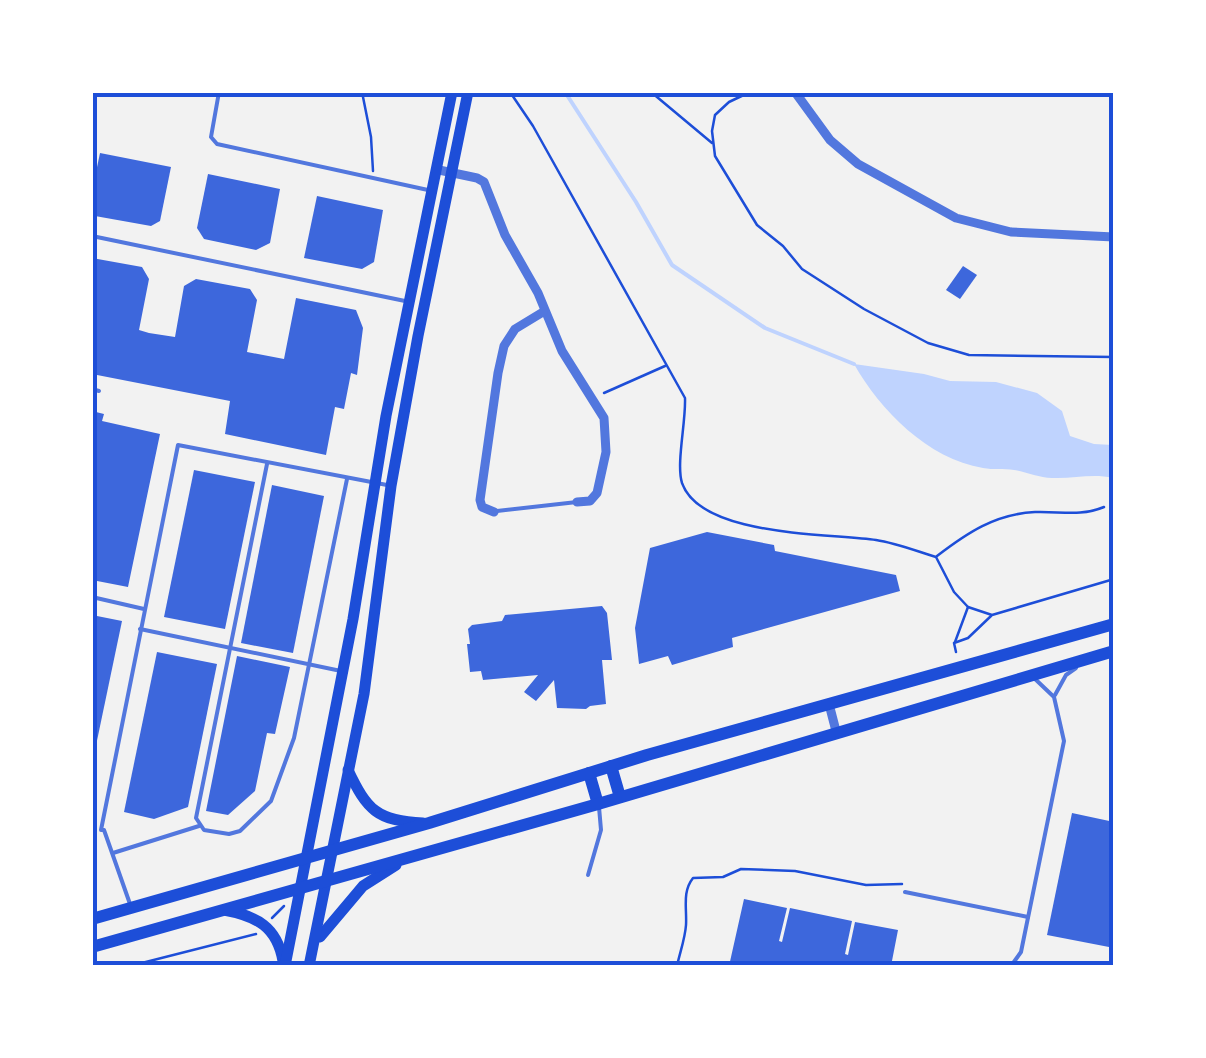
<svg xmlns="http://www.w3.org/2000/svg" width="1206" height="1058" viewBox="0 0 1206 1058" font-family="'Times New Roman',serif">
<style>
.water{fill:#bfd3fe}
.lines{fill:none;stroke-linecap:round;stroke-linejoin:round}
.stream{stroke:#bfd3fe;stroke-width:4}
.building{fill:#3d67dc}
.path{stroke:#1d4ed8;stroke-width:2.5}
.service{stroke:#5277de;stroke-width:4}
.minor{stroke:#5277de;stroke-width:9}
.secondary{stroke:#1d4ed8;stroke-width:11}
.primary{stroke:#1d4ed8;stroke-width:12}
.neatline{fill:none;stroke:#1d4ed8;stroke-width:4}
</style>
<rect width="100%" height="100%" fill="#f2f2f2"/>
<path class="water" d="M854,364l70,10 26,7 46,1 41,11 25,18 8,25 24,8 19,1v33c-21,-5 -39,1 -61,0 -13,0 -25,-6 -38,-8 -10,-2 -21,0 -31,-2 -55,-9 -103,-58 -129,-104z"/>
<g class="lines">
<polyline class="stream" points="565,92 636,202 672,265 765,328 854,364"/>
</g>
<g class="building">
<polygon points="100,153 171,167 160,221 151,226 95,216 92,191"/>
<polygon points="208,174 280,189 270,243 256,250 204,239 197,228"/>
<polygon points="317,196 383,210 374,262 362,269 304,258"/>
<polygon points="92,258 142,267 149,279 139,330 149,333 175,337 184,286 196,279 250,289 257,300 247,352 284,359 296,298 356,310 363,328 357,375 351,373 344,409 335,407 326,455 225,434 230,401 92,374"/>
<polygon points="963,266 977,275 960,299 946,290"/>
<polygon points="92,411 104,414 102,421 160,434 128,587 92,580"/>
<polygon points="194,470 255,482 225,629 164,617"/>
<polygon points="272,485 324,496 293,653 241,643"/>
<polygon points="707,532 774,545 775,551 896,575 900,591 732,638 733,647 672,665 668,656 639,664 635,628 650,548"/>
<polygon points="602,606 607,613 612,660 602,660 606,704 590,706 586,709 557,708 554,680 536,701 524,692 538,675 483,680 481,671 470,672 467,644 470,644 468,629 472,625 502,621 505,615"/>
<polygon points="92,615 122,621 94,755 92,755"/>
<polygon points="157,652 217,664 188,807 154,819 124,812"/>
<polygon points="237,656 290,667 275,734 267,733 255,791 228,815 206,811"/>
<polygon points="1072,813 1114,822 1114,923 1109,947 1047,935"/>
<polygon points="744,899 787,908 779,941 782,942 790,908 852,921 845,954 848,955 855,922 898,930 891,966 729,966"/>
</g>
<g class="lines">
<g class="path">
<polyline points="362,92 371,137 373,171"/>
<path d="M510,92l23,34 152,272c1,24 -9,66 -3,85 19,54 146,50 194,57 20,3 40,11 60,17l18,35 14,15 24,8 122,-36"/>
<polyline points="651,92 712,143"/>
<polyline points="750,92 729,102 715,115 712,131 715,156 757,225 783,246 802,269 864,309 928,343 969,355 1114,357"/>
<polyline points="604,393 665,366"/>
<path d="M937,556c30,-23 58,-42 98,-44 25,-1 45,5 69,-5"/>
<polyline points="955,642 968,607"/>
<polyline points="956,652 954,643 968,638 991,616"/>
<polyline points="272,918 284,906"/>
<polyline points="130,966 256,934"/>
<path d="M677,966c3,-14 8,-27 9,-41 1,-17 -4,-33 7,-47l30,-1 18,-8 54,2 71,14 36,-1"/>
</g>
<g class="service">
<polyline points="219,92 211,137 217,144 428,190"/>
<polyline points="92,236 405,301"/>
<polyline points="92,389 99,391"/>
<polyline points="267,464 196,818 204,830 229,834 240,831 271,801 294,738 347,479"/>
<polyline points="497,511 577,502"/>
<polyline points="92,597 144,609"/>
<polyline points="140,629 341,671"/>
<polyline points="1055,695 1066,675 1076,668"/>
<polyline points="113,853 199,826"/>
<polyline points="588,875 601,830 599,807"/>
<polyline points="905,892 1028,917"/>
<polyline points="130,904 104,830 101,830 178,445 387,485"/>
<polyline points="1011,966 1021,952 1064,741 1054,697 1034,678"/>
</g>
<g class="minor">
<polyline points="795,92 830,140 858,164 956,218 1011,232 1114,237"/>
<polyline points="439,170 477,178 484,182 505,235 538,293 562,351 604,418 606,452 597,493 590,501 577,502"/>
<polyline points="494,512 482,507 480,500 498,373 504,346 515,329 543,312"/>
<polyline points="829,704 836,731"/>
</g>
<g class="secondary">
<path d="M348,770c19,40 29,51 75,53"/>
<path d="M224,910c33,6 53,17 59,51"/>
<polyline points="320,937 363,886 396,865"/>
<polyline points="285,966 353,619 386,416 452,92"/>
<polyline points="309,966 364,694 391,486 418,336 468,92"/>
</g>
<g class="primary">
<polyline points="611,766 620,797"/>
<polyline points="589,773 598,804"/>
<polyline points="92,919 429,823 647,755 1114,624"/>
<polyline points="92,947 598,804 1114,651"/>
</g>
</g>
<rect width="1206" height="1058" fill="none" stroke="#ffffff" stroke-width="190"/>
<rect x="95" y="95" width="1016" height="868" class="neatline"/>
</svg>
